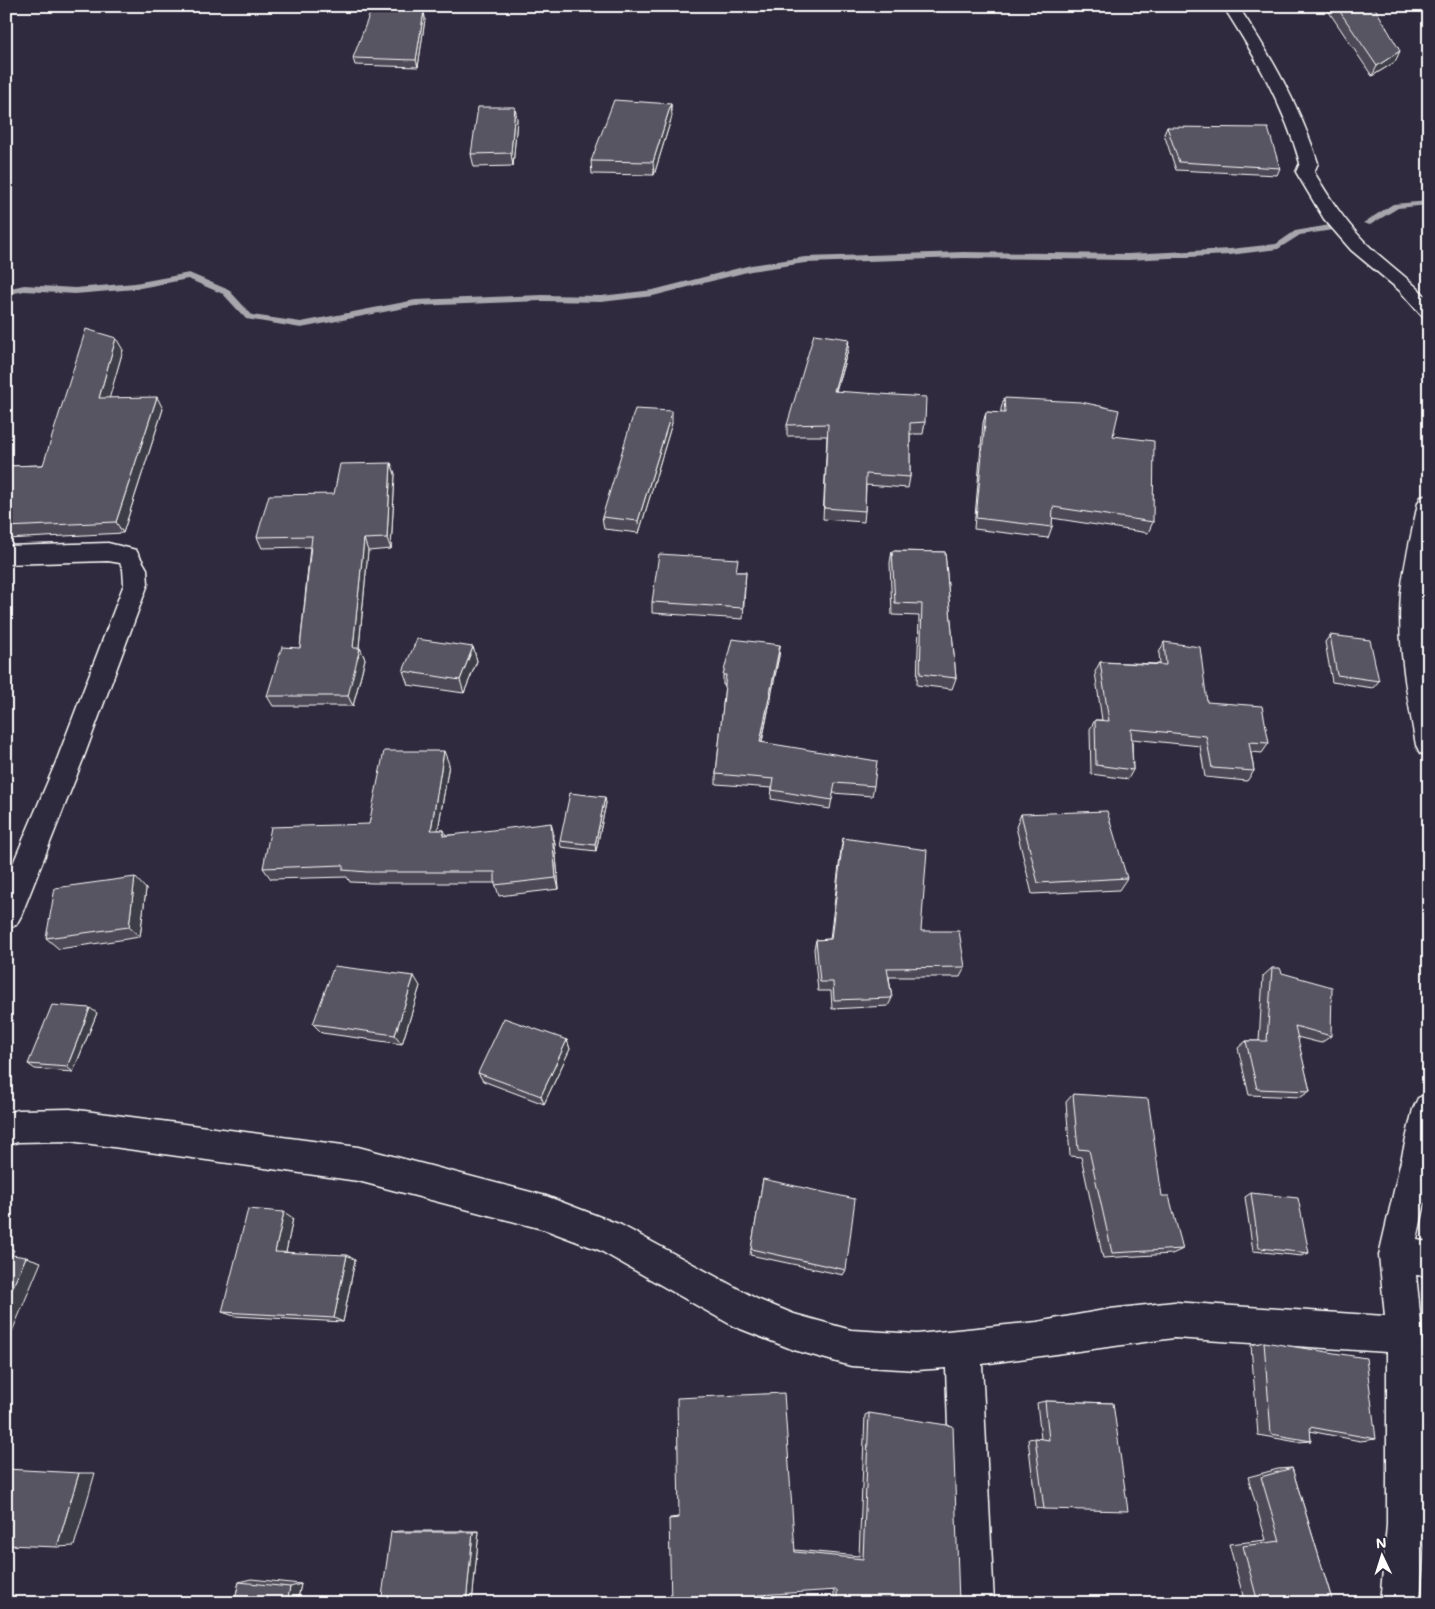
<svg xmlns="http://www.w3.org/2000/svg" width="1435" height="1609" viewBox="0 0 1435 1609" font-family="Mali,sans-serif">
<style>
.lines{fill:none;stroke-linecap:round;stroke-linejoin:round}
.stream{fill:#a7a6ad;fill-rule:evenodd}
.minor-casing{stroke:#fff;stroke-width:3}
.minor{fill:#2f2a3d;fill-rule:evenodd}
.wall{fill:#4d4956;stroke:#fff}
.shaded-wall{fill:#3e3c46;stroke:#fff}
.building{fill:#595564;stroke:#fff}
</style>
<rect width="100%" height="100%" fill="#2f2a3d"/>
<filter id="ink" filterUnits="userSpaceOnUse"><feTurbulence type="fractalNoise" baseFrequency=".02" numOctaves="2"/><feDisplacementMap in="SourceGraphic" scale="10" xChannelSelector="R" yChannelSelector="G"/><feConvolveMatrix kernelMatrix="1 2 1 2 8 2 1 2 1" color-interpolation-filters="sRGB"/></filter>
<g filter="url(#ink)">
<g class="lines">
<g class="stream">
<polygon points="1429,201 1429,205 1398,208 1370,225 1363,223 1393,204"/>
<polygon points="1330,225 1333,226 1333,230 1300,235 1278,249 1230,255 1128,260 963,258 805,263 751,271 653,296 601,302 542,301 415,306 301,328 246,319 223,294 188,279 135,289 75,294 24,291 6,295 6,289 24,285 75,288 135,283 189,273 229,290 252,315 301,322 415,300 542,295 601,296 653,290 751,265 805,257 963,252 1128,254 1230,249 1276,244 1295,231"/>
</g>
<g class="minor-casing">
<g id="minor">
<path d="M1223,6h15c33,50 62,100 80,157l-4,9c15,25 29,47 49,68 21,22 46,37 66,60v18l-7,-2 -23,-26 -48,-40 -27,-31 -28,-47 4,-9c-16,-57 -45,-107 -77,-157z"/>
<path d="M1429,495v68l-4,53 4,50v90l-9,-3 -4,-8c-9,-50 -19,-101 -15,-152 3,-30 11,-60 17,-90l3,-6z"/>
<polygon points="108,543 136,550 147,569 148,584 82,762 21,916 16,925 6,929 6,880 56,762 124,584 123,569 120,563 108,561 6,564 6,546"/>
<path d="M1429,1093v91l-12,56 12,2v34l-13,-1c13,108 12,219 4,328h-40l7,-78v-173l-213,-14 -192,26 12,239h-40l-8,-235 -29,2 -66,-4 -57,-16 -61,-24 -134,-76 -53,-20 -188,-49 -288,-40 -52,1 -12,3v-32l12,-3 52,-1 288,38 188,49 75,29 136,74 37,15 57,16 66,4 120,-12 73,-13 64,-7 211,14 -6,-61 34,-146 5,-11z"/>
</g>
</g>
<use href="#minor" class="minor"/>
</g>
<g class="wall">
<polygon points="1325,6 1374,6 1395,62 1372,76"/>
<polygon points="424,11 425,19 418,67 355,65 353,58"/>
<polygon points="672,116 654,175 592,174 591,161"/>
<polygon points="517,119 513,166 474,167 471,154"/>
<polygon points="1167,127 1280,168 1277,175 1176,170 1164,134"/>
<polygon points="123,350 109,398 163,409 123,533 6,539 6,466 43,465"/>
<polygon points="848,350 836,391 925,422 923,434 910,434 910,477 908,488 866,485 865,511 864,522 823,519 827,436 787,436 787,425"/>
<polygon points="1004,398 1113,436 1153,522 1148,533 1052,518 1052,527 1048,538 974,529 983,423 986,412 1001,413 1001,409"/>
<polygon points="672,423 639,533 604,529 602,517"/>
<polygon points="391,463 395,474 391,549 368,551 359,648 360,648 365,659 353,706 273,706 267,696 300,648 310,547 262,548 257,537"/>
<polygon points="892,551 945,552 956,678 952,689 917,685 919,616 892,615 890,563"/>
<polygon points="738,572 746,572 743,619 652,613 652,602"/>
<polygon points="1330,635 1379,681 1373,688 1332,682 1325,642"/>
<polygon points="1164,642 1207,702 1269,743 1262,753 1251,752 1254,771 1247,781 1205,777 1200,746 1132,739 1133,770 1128,779 1091,774 1090,729 1095,720 1102,720 1095,672 1100,662 1160,664 1159,653"/>
<polygon points="780,645 779,656 762,742 874,786 872,796 833,793 830,809 771,799 772,788 716,784 716,774 725,685 723,685 723,675"/>
<polygon points="473,647 477,661 464,693 408,685 403,671"/>
<polygon points="449,764 438,830 444,830 446,835 554,835 559,889 499,896 495,883 373,883 350,882 347,877 271,879 263,868 369,824"/>
<polygon points="606,803 596,851 561,847 560,841"/>
<polygon points="1021,814 1127,878 1119,890 1032,894 1016,827"/>
<polygon points="843,838 921,931 965,967 960,977 889,977 892,998 888,1006 832,1009 831,991 818,991 814,949 816,940 830,939 841,849"/>
<polygon points="146,889 140,937 59,949 46,938"/>
<polygon points="1272,968 1282,973 1331,1036 1321,1043 1297,1037 1310,1091 1301,1097 1249,1095 1238,1048 1246,1041 1259,1041 1263,976"/>
<polygon points="420,986 402,1044 322,1033 313,1024"/>
<polygon points="97,1013 73,1072 35,1069 28,1064"/>
<polygon points="567,1040 570,1049 544,1104 483,1081 478,1073"/>
<polygon points="1073,1094 1162,1196 1183,1249 1172,1254 1103,1258 1081,1157 1070,1156 1066,1102"/>
<polygon points="763,1179 846,1270 843,1275 750,1255"/>
<polygon points="1251,1193 1309,1253 1302,1256 1253,1251 1245,1197"/>
<polygon points="293,1218 286,1252 355,1260 343,1322 234,1316 222,1312"/>
<polygon points="1264,1342 1376,1439 1360,1441 1310,1431 1311,1441 1297,1442 1258,1435 1251,1345"/>
<polygon points="1045,1401 1113,1403 1044,1509 1036,1508 1028,1439 1035,1438 1041,1439 1037,1403"/>
<polygon points="869,1413 959,1603 834,1603 834,1591 669,1519 670,1518 679,1517 795,1550 859,1556 865,1415"/>
<polygon points="1292,1468 1333,1603 1245,1603 1229,1544 1266,1540 1248,1477 1278,1469"/>
<polygon points="399,1531 479,1531 472,1603 391,1532"/>
<polygon points="251,1579 301,1584 297,1603 234,1603 239,1582"/>
</g>
<g class="shaded-wall">
<polygon points="424,11 425,19 418,67 416,60"/>
<polygon points="1400,51 1395,62 1372,76 1377,66"/>
<polygon points="671,104 672,116 654,175 653,162"/>
<polygon points="515,107 517,119 513,166 511,153"/>
<polygon points="116,338 123,350 106,410 99,398"/>
<polygon points="849,339 848,350 832,402 834,391"/>
<polygon points="157,397 163,409 123,533 116,522"/>
<polygon points="672,411 672,423 639,533 638,521"/>
<polygon points="391,463 395,474 391,549 387,538"/>
<polygon points="364,539 368,551 358,657 360,648 365,659 353,706 348,696"/>
<polygon points="780,645 779,656 760,751 760,742"/>
<polygon points="473,647 477,661 464,693 460,680"/>
<polygon points="444,751 449,764 436,842 431,830"/>
<polygon points="605,797 606,803 596,851 595,845"/>
<polygon points="551,823 554,835 559,889 556,878"/>
<polygon points="6,853 12,858 6,873"/>
<polygon points="135,877 146,889 140,937 129,927"/>
<polygon points="414,976 420,986 402,1044 395,1035"/>
<polygon points="90,1008 97,1013 73,1072 67,1067"/>
<polygon points="567,1040 570,1049 544,1104 541,1096"/>
<polygon points="284,1212 293,1218 285,1257 275,1252"/>
<polygon points="6,1248 14,1250 11,1257 6,1255"/>
<polygon points="347,1255 355,1260 343,1322 334,1318"/>
<polygon points="26,1257 41,1262 11,1334 6,1333 6,1302"/>
<polygon points="79,1473 95,1473 74,1546 57,1547"/>
<polygon points="479,1531 472,1603 466,1603 473,1532"/>
<polygon points="301,1584 297,1603 287,1603 290,1587"/>
</g>
<g class="building">
<polygon points="1336,6 1374,6 1400,51 1377,66"/>
<polygon points="424,11 416,60 353,58 370,13"/>
<polygon points="614,100 671,104 653,162 591,161"/>
<polygon points="478,107 515,107 511,153 471,154"/>
<polygon points="1167,127 1268,128 1280,168 1179,162"/>
<polygon points="86,329 116,338 99,398 157,397 116,522 6,527 6,466 43,465"/>
<polygon points="814,334 849,339 834,391 926,397 925,422 910,423 910,477 866,474 865,511 824,508 828,424 787,425"/>
<polygon points="1004,398 1081,402 1119,410 1113,436 1154,441 1153,522 1053,507 1052,527 976,518 986,412 1005,413"/>
<polygon points="635,409 672,411 638,521 602,517"/>
<polygon points="391,463 387,538 364,539 353,648 360,648 348,696 267,696 282,647 300,648 312,536 257,537 269,495 334,494 340,464"/>
<polygon points="892,551 945,552 956,678 920,674 922,604 895,603"/>
<polygon points="659,554 738,559 736,572 746,572 743,608 652,602"/>
<polygon points="1330,635 1370,640 1379,681 1337,675"/>
<polygon points="417,639 473,647 460,680 403,671"/>
<polygon points="732,639 780,645 760,742 877,761 874,786 835,783 832,800 772,790 774,779 716,774 726,675 723,675"/>
<polygon points="1164,642 1200,647 1207,702 1262,706 1269,743 1249,742 1254,771 1212,768 1206,736 1131,729 1133,770 1096,765 1095,720 1109,721 1100,662 1166,665"/>
<polygon points="384,751 444,751 431,830 444,830 443,836 551,823 556,878 495,885 495,872 367,872 343,870 343,865 263,868 271,827 369,824"/>
<polygon points="570,793 605,797 595,845 560,841"/>
<polygon points="1107,811 1127,878 1038,883 1021,814"/>
<polygon points="843,838 927,850 921,931 959,931 965,967 887,968 892,998 834,1000 833,982 820,982 816,940 831,939"/>
<polygon points="135,877 129,927 46,938 55,888"/>
<polygon points="334,966 414,976 395,1035 313,1024"/>
<polygon points="1272,968 1280,968 1282,973 1332,987 1331,1036 1295,1026 1310,1091 1257,1089 1246,1041 1267,1041"/>
<polygon points="52,1005 90,1008 67,1067 28,1064"/>
<polygon points="504,1018 567,1040 541,1096 478,1073"/>
<polygon points="1073,1094 1148,1099 1162,1196 1169,1196 1183,1249 1112,1253 1089,1150 1078,1149"/>
<polygon points="763,1179 855,1199 846,1270 751,1249"/>
<polygon points="1251,1193 1298,1198 1309,1253 1259,1248"/>
<polygon points="248,1209 284,1212 275,1252 347,1255 334,1318 222,1312"/>
<polygon points="6,1254 26,1257 6,1302"/>
<polygon points="1264,1342 1366,1358 1376,1439 1310,1427 1311,1441 1271,1434"/>
<polygon points="784,1393 795,1552 863,1559 869,1413 953,1426 959,1603 837,1603 837,1590 758,1595 759,1603 671,1603 669,1519 679,1518 677,1398"/>
<polygon points="1045,1401 1113,1403 1128,1511 1044,1509 1035,1438 1049,1440"/>
<polygon points="1292,1468 1333,1603 1258,1603 1243,1546 1280,1541 1261,1477"/>
<polygon points="6,1469 79,1473 57,1547 6,1545"/>
<polygon points="391,1532 473,1532 466,1603 381,1603"/>
<polygon points="239,1582 290,1587 287,1603 234,1603"/>
</g>
</g>
<rect width="1435" height="1609" fill="none" stroke="#2f2a3d" stroke-width="25"/>
<rect x="12" y="12" width="1410" height="1584" fill="none" stroke="#fff" stroke-width="2" filter="url(#ink)"/>
<g transform="translate(1382 1556) rotate(356)" stroke="#2f2a3d" stroke-width="4" paint-order="stroke">
<path d="M0-4L9 19L0 12L-9 19Z" fill="#ffffff"/>
<text y="-8" font-size="14" font-weight="bold" text-anchor="middle" fill="#ffffff">N</text>
</g>
</svg>
